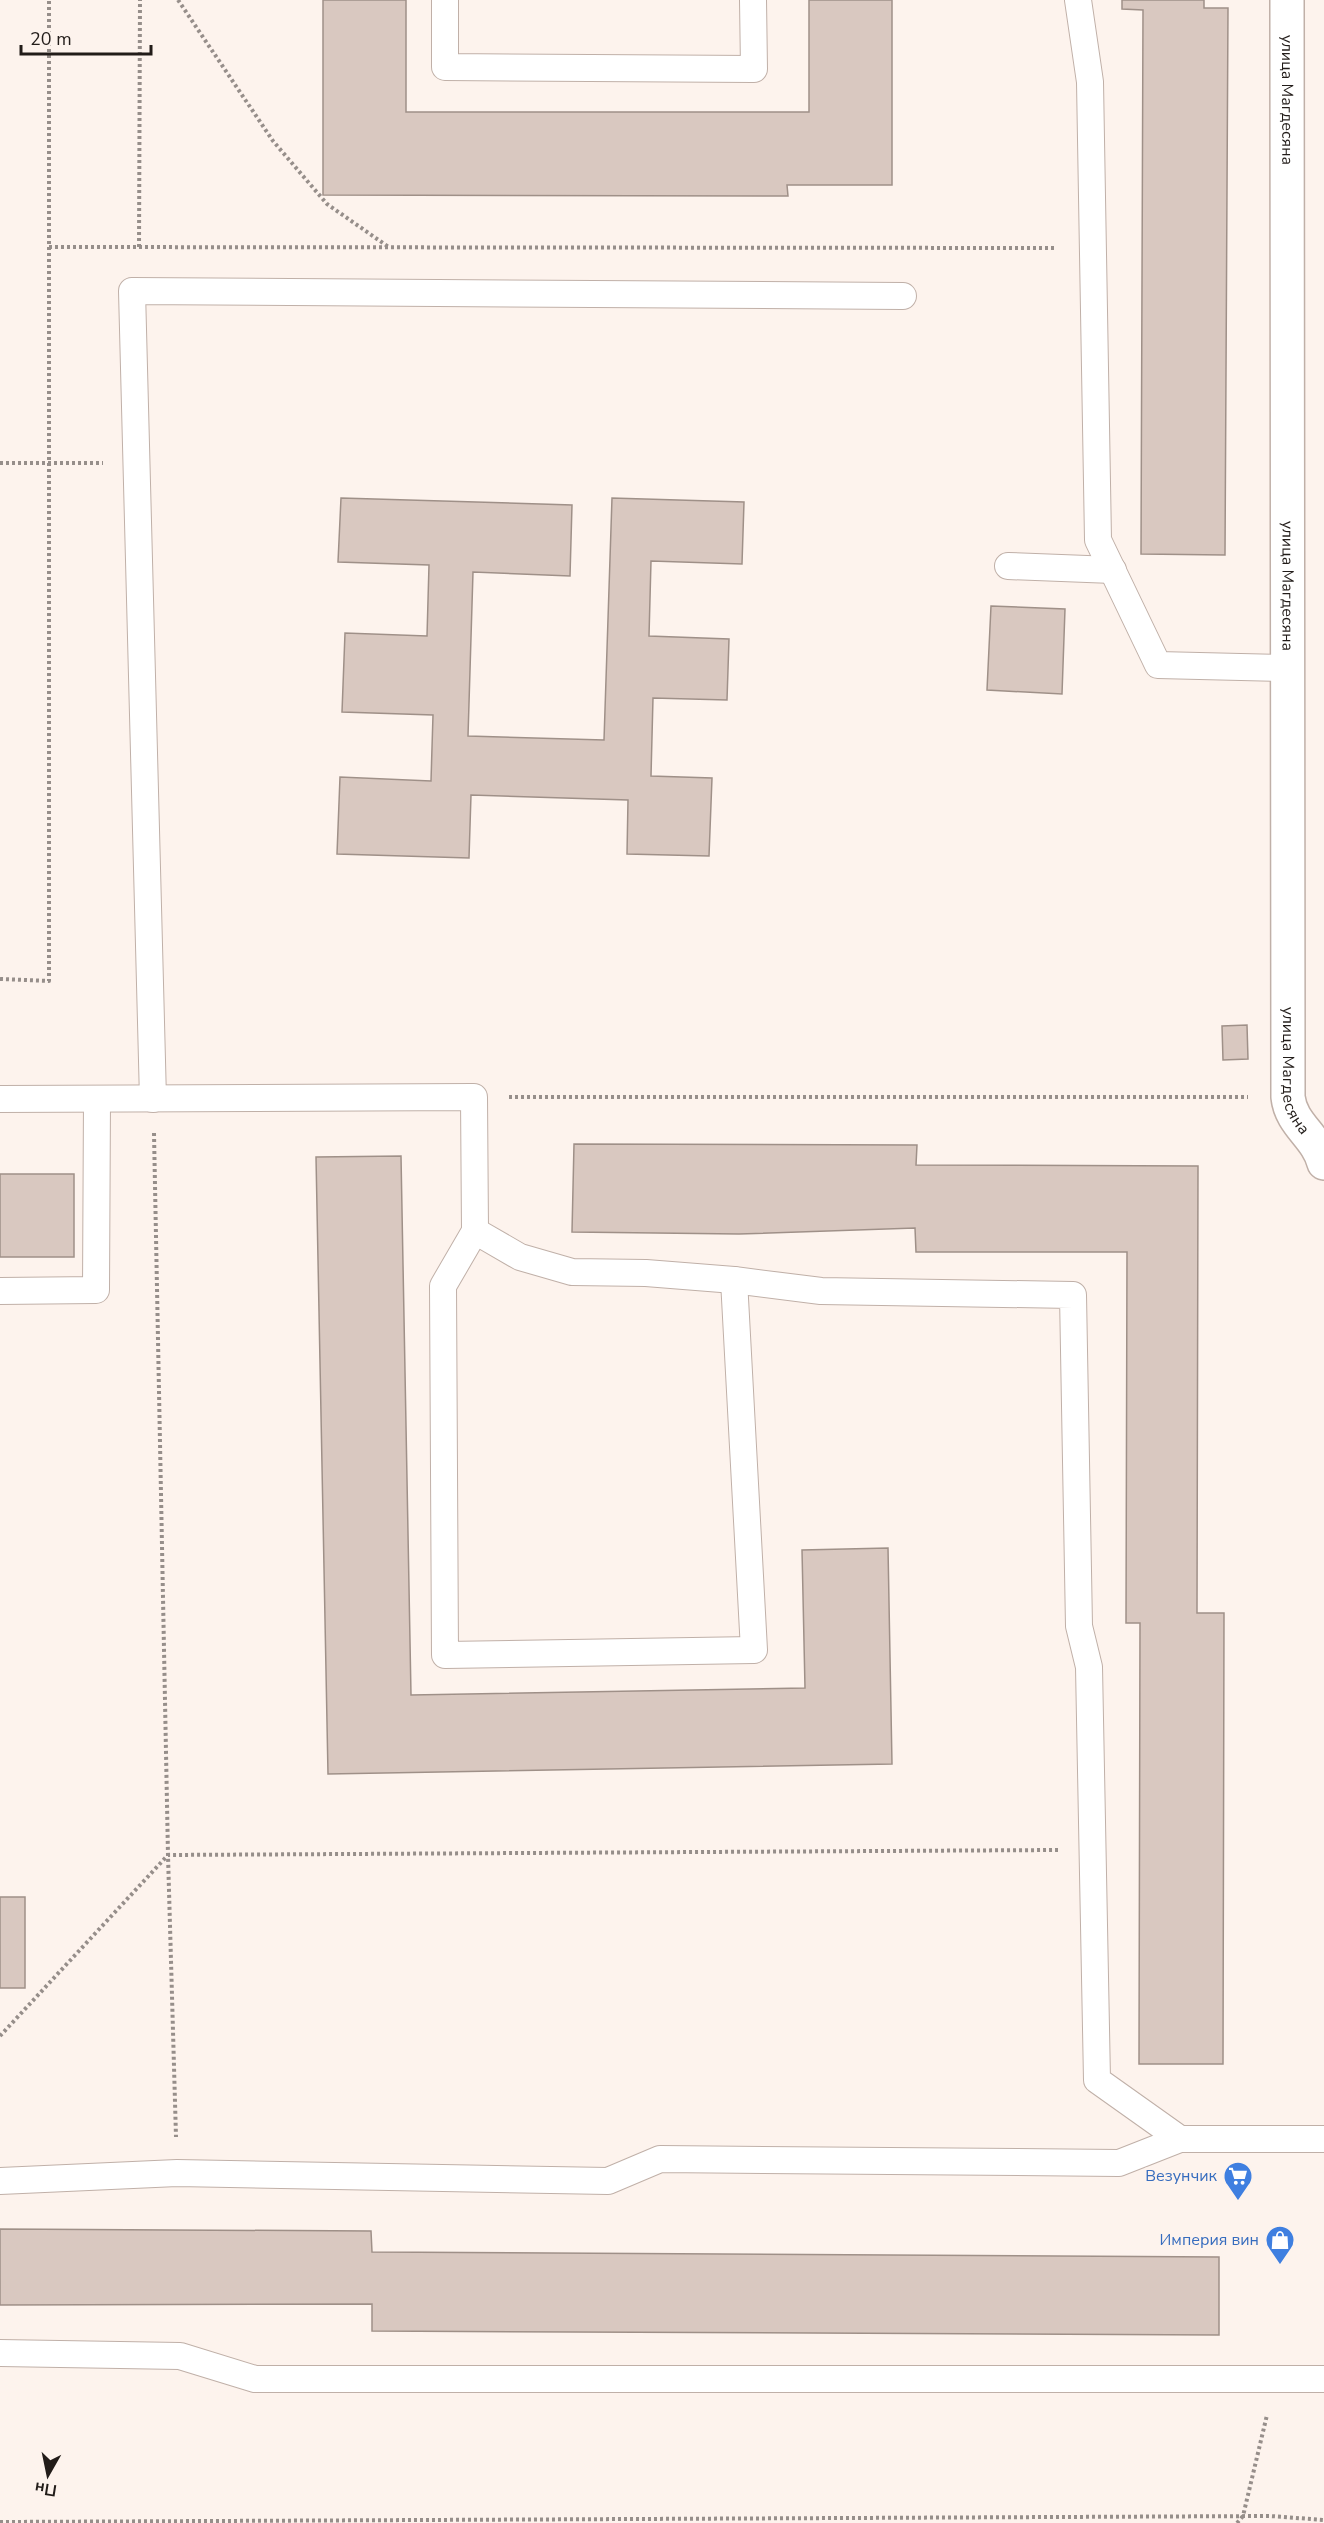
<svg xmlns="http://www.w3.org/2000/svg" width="1324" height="2523" viewBox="0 0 1324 2523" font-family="'Nunito Sans',sans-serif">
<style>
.building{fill:#d9c8c0;stroke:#9f9088;stroke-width:1.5}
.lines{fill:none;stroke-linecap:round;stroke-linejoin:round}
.lane-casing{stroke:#c0b0a8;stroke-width:28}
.street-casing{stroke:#c0b0a8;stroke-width:36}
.path{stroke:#968e8a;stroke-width:4;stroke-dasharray:3 3;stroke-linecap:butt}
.lane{stroke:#fff;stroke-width:26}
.street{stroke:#fff;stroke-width:33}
.labels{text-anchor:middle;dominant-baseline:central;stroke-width:5;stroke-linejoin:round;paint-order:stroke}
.street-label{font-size:16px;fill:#221c19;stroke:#fdf3ed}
.shop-label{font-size:16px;fill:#366cbe;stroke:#fdf3ed;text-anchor:end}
</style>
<rect width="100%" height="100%" fill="#fdf3ed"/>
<g class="building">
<polygon points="323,0 406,0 406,112 809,112 809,0 892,0 892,185 787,185 788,196 323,195"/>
<polygon points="1122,0 1204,0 1204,8 1228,8 1225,555 1141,554 1143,10 1122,9"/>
<polygon points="341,498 572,505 570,576 473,572 468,736 604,740 612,498 744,502 742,564 651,561 649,636 729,639 727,700 653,698 651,776 712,778 709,856 627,854 628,800 471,795 469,858 337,854 340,777 431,781 433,715 342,712 345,633 427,636 429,565 338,562"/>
<polygon points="991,606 1065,609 1062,694 987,690"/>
<polygon points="1247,1025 1248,1059 1223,1060 1222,1026"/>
<polygon points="574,1144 917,1145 916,1165 1198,1166 1197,1613 1224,1613 1223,2064 1139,2064 1140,1623 1126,1623 1127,1252 916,1252 915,1228 739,1234 572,1232"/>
<polygon points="401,1156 411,1695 805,1688 802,1550 888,1548 892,1764 328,1774 316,1157"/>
<rect x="0" y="1174" width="74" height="83"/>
<rect x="0" y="1897" width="25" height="91"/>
<polygon points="0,2229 371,2231 372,2252 1219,2257 1219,2335 372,2331 372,2304 0,2305"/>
</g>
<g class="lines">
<g class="lane-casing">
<g id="lane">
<polyline points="445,0 445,67 754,69 753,0"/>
<polyline points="1078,0 1090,82 1098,540 1158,665 1286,668"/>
<polyline points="1008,566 1113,570"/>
<polyline points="0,1099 474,1097 475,1231 443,1286 445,1655 754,1650 734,1280"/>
<polyline points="153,1099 132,291 903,296"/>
<polyline points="475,1231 520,1257 572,1272 646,1273 734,1280 821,1291 1073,1295 1079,1626 1089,1667 1097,2080 1180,2139"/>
<polyline points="0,1291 96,1290 97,1099"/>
<polyline points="0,2181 177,2173 608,2181 660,2159 1119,2163 1180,2139 1324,2139"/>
<polyline points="0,2353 180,2356 255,2379 1324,2379"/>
</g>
</g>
<g class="street-casing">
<g id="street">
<path id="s1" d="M1287,0l1,1097c3,28 29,39 36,66"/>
</g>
</g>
<g class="path">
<polyline points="178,0 273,141 327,204 390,248"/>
<polyline points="49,247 1056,248"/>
<polyline points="139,247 140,0"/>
<polyline points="0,463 103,463"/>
<polyline points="0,979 49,981 49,0"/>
<polyline points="509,1097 1248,1097"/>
<polyline points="154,1133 168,1855 176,2137"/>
<polyline points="0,2036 168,1855 1058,1850"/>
<polyline points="0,2522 1270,2516 1324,2520"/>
<polyline points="1237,2523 1243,2516 1267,2415"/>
</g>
<use href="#lane" class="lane"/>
<use href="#street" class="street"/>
</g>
<defs>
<g id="supermarket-pin" transform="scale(1.5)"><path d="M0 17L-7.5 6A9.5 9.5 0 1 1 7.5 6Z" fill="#3f7fe0" stroke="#fdf3ed"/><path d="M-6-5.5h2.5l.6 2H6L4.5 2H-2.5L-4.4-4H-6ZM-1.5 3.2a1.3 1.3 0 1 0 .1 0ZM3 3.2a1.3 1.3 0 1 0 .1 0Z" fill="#fff"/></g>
<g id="shop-pin" transform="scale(1.5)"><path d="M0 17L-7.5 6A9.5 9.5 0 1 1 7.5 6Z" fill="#3f7fe0" stroke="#fdf3ed"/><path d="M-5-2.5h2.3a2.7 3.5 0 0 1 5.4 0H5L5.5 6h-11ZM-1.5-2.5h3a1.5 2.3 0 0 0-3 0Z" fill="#fff"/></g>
</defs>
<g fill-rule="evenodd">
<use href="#supermarket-pin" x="1238" y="2176"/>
<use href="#shop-pin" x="1280" y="2240"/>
</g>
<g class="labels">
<g class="street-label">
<text stroke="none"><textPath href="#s1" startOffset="100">улица Магдесяна</textPath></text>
<text stroke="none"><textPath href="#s1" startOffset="586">улица Магдесяна</textPath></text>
<text stroke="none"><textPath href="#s1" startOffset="1072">улица Магдесяна</textPath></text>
</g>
<g class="shop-label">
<text x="1217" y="2176">Везунчик</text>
<text x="1259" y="2240">Империя вин</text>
</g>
</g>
<g transform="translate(48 2475) rotate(189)" stroke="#fdf3ed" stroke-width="4.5" paint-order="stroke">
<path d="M0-4.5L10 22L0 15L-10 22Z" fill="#221c19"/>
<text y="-9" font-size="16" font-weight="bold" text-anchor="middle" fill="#221c19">Пн</text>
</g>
<path d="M21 45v9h130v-9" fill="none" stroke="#221c19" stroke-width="3"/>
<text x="30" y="45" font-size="18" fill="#221c19" stroke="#fdf3ed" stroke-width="4.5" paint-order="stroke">20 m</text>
</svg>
